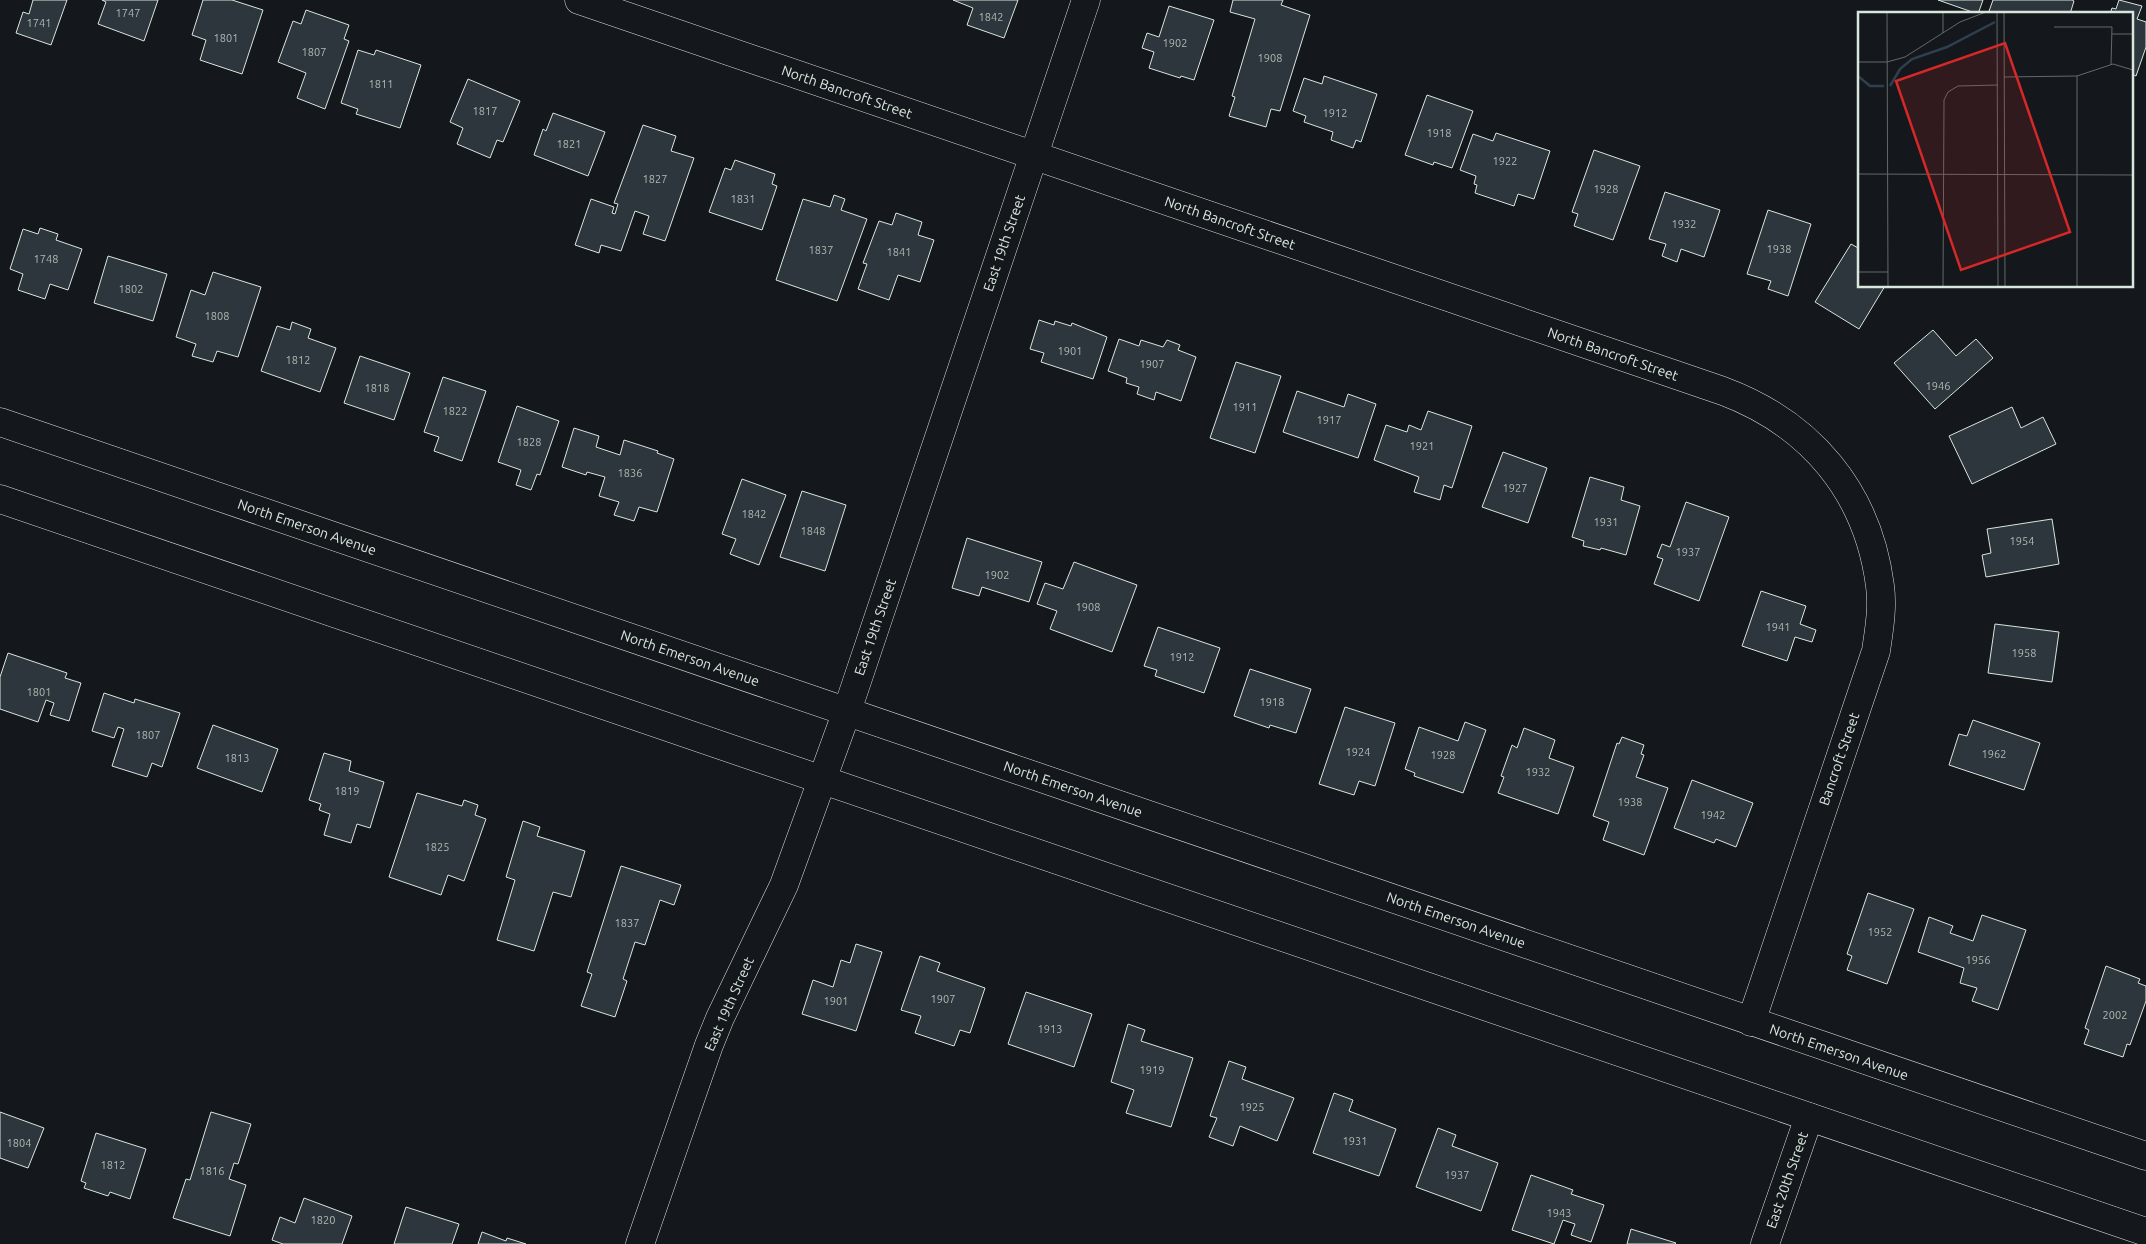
<svg xmlns="http://www.w3.org/2000/svg" width="2146" height="1244" viewBox="0 0 2146 1244" font-family="Ubuntu,sans-serif">
<style>
.building{fill:#2c363c;stroke:#d8e6dc}
.lines{fill:none;stroke-linecap:round;stroke-linejoin:round}
.minor-casing{stroke:#d8e6dc;stroke-width:29}
.tertiary-casing{stroke:#d8e6dc;stroke-width:29}
.primary-casing{stroke:#d8e6dc;stroke-width:29}
.minor{stroke:#14181c;stroke-width:28}
.tertiary{stroke:#14181c;stroke-width:28}
.primary{stroke:#14181c;stroke-width:28}
.labels{text-anchor:middle;dominant-baseline:central;stroke-width:4;stroke-linejoin:round;paint-order:stroke}
.number-label{font-size:11px;fill:#adbab4}
.street-label{font-size:14px;fill:#d8e6dc;stroke:#14181c}
.inset-river{fill:none;stroke:#2f3f4d;stroke-width:2.5}
.inset-road{fill:none;stroke:#626a69;stroke-width:1}
.view{fill:#d62828;fill-opacity:0.15;stroke:#d62828;stroke-width:2.5}
.inset-edge{fill:none;stroke:#d8e6dc;stroke-width:2.5}
</style>
<rect width="100%" height="100%" fill="#14181c"/>
<g class="building">
<polygon points="33,0 67,0 51,45 16,33 23,12 29,14"/>
<polygon points="158,0 144,41 98,24 106,2 102,0"/>
<polygon points="203,0 232,0 263,10 242,74 200,60 206,40 192,35"/>
<polygon points="953,0 1018,0 1004,38 967,25 973,8"/>
<polygon points="1233,0 1283,0 1281,5 1310,15 1280,111 1271,109 1266,127 1229,116 1235,97 1232,96 1255,19 1230,12"/>
<polygon points="1938,0 1983,0 1978,14"/>
<polygon points="1993,0 2072,0 2074,1 2070,14 1988,14"/>
<polygon points="2119,0 2142,6 2137,19 2146,22 2146,47 2136,76 2132,74 2132,14 2110,14 2112,8 2116,9"/>
<polygon points="1169,6 1214,20 1194,80 1181,76 1180,78 1149,68 1154,52 1142,48 1147,33 1159,37"/>
<polygon points="306,10 349,25 344,39 349,41 325,109 297,98 306,73 278,62 293,21 301,24"/>
<polygon points="358,50 374,55 376,50 421,65 400,128 356,114 358,109 341,103"/>
<polygon points="1324,76 1377,94 1361,142 1356,140 1353,148 1331,140 1333,132 1304,122 1306,116 1293,111 1304,78 1322,84"/>
<polygon points="468,79 520,101 503,142 497,140 490,158 457,144 463,128 450,122"/>
<polygon points="1427,95 1473,111 1452,168 1434,162 1433,165 1405,155"/>
<polygon points="553,113 605,132 588,176 534,155 543,129 546,131"/>
<polygon points="643,125 676,136 671,151 694,158 665,241 643,234 649,216 635,211 621,251 601,245 599,253 575,245 591,199 614,207 612,213 615,214 618,204 614,203"/>
<polygon points="1496,133 1550,151 1534,199 1518,194 1514,206 1475,193 1477,185 1474,184 1476,176 1460,170 1473,134 1493,141"/>
<polygon points="1594,150 1640,166 1613,240 1574,226 1578,214 1572,212"/>
<polygon points="735,160 775,174 772,184 777,186 762,230 709,212 725,168 731,170"/>
<polygon points="1665,192 1720,210 1704,257 1681,249 1677,262 1662,256 1666,244 1649,239"/>
<polygon points="834,195 845,199 841,210 867,219 837,301 776,280 803,199 830,207"/>
<polygon points="1768,210 1811,224 1788,296 1768,289 1771,281 1747,274"/>
<polygon points="896,213 922,222 918,235 934,240 920,282 898,275 889,300 858,289 867,264 863,263 879,221 892,225"/>
<polygon points="40,228 58,234 56,240 82,249 68,290 50,284 45,299 18,290 23,274 10,269 23,229 38,234"/>
<polygon points="1851,244 1860,249 1860,286 1885,286 1859,329 1815,302"/>
<polygon points="108,256 167,274 153,321 94,303"/>
<polygon points="213,272 261,287 238,357 217,351 213,362 192,356 196,344 176,337 191,290 205,295"/>
<polygon points="1039,320 1054,325 1055,321 1071,326 1072,323 1107,337 1093,379 1041,362 1044,353 1030,349"/>
<polygon points="292,322 311,329 308,338 336,348 320,392 261,371 277,326 290,330"/>
<polygon points="1933,330 1956,356 1976,339 1993,358 1935,409 1894,363"/>
<polygon points="1119,339 1139,346 1141,340 1163,347 1167,340 1180,345 1178,350 1196,357 1181,401 1156,392 1154,400 1137,394 1139,387 1126,383 1127,378 1108,371"/>
<polygon points="360,356 410,373 394,420 344,403"/>
<polygon points="1236,362 1281,376 1255,453 1210,438"/>
<polygon points="443,377 486,391 462,461 434,451 439,437 424,432"/>
<polygon points="1297,391 1344,407 1348,394 1376,404 1358,458 1283,432"/>
<polygon points="517,406 559,421 540,475 537,474 531,490 516,485 521,470 498,462"/>
<polygon points="2012,407 2021,428 2043,417 2056,444 1972,484 1949,436"/>
<polygon points="1428,411 1472,426 1452,488 1444,485 1440,500 1414,492 1419,477 1374,460 1386,425 1407,432 1409,425 1421,430"/>
<polygon points="574,428 599,436 596,447 620,455 624,440 658,451 657,453 674,459 657,512 639,507 634,521 614,515 619,502 599,496 605,477 587,472 586,475 562,467"/>
<polygon points="1503,452 1547,468 1528,523 1482,507"/>
<polygon points="1590,477 1624,487 1621,500 1640,506 1626,555 1601,548 1600,550 1583,546 1584,541 1572,537"/>
<polygon points="742,479 786,495 759,565 730,554 736,539 722,534"/>
<polygon points="802,491 846,505 825,571 780,557"/>
<polygon points="1686,502 1729,517 1699,601 1654,584 1663,559 1657,557 1662,544 1670,547"/>
<polygon points="2052,519 2059,564 1986,577 1982,555 1991,553 1987,529"/>
<polygon points="967,538 1042,562 1029,602 982,587 979,596 952,588"/>
<polygon points="1074,562 1137,585 1112,652 1050,629 1057,611 1037,604 1045,583 1063,589"/>
<polygon points="1761,591 1806,606 1800,624 1816,630 1812,642 1795,637 1787,661 1742,646"/>
<polygon points="1995,624 2059,632 2052,682 1988,673"/>
<polygon points="1158,627 1220,648 1204,693 1155,676 1157,670 1144,666"/>
<polygon points="8,653 67,673 65,678 81,683 69,721 50,715 54,703 46,700 38,722 0,709 0,677"/>
<polygon points="1250,669 1311,689 1296,733 1270,725 1269,728 1234,716"/>
<polygon points="104,693 134,703 135,699 180,713 162,767 152,763 147,777 112,766 124,729 118,727 114,738 92,731"/>
<polygon points="1345,707 1395,723 1375,786 1359,781 1354,795 1319,784"/>
<polygon points="1973,720 2040,743 2024,790 1949,765 1959,734 1967,736"/>
<polygon points="1465,722 1486,730 1463,793 1414,776 1415,773 1405,769 1419,727 1458,741"/>
<polygon points="213,725 278,749 262,792 197,768"/>
<polygon points="1524,728 1555,740 1549,758 1574,767 1558,814 1498,793 1504,777 1501,776 1512,745 1517,748"/>
<polygon points="1622,737 1644,745 1641,754 1644,755 1636,777 1668,788 1644,855 1603,840 1609,822 1593,816 1617,743 1619,744"/>
<polygon points="324,753 351,761 349,771 384,782 370,828 357,824 351,843 324,835 330,814 319,810 321,804 309,800"/>
<polygon points="1692,780 1753,803 1736,847 1716,839 1714,843 1674,828"/>
<polygon points="417,793 462,806 464,800 478,805 475,815 486,819 464,881 448,875 441,895 389,877"/>
<polygon points="523,821 540,827 537,836 585,851 571,897 553,892 534,951 497,940 515,880 506,877"/>
<polygon points="621,866 681,885 674,905 660,900 645,945 635,942 623,979 627,981 615,1017 581,1006 592,974 587,972"/>
<polygon points="1868,893 1914,909 1887,984 1847,970 1852,956 1847,954"/>
<polygon points="1982,915 2026,930 1998,1010 1972,1001 1977,988 1960,983 1964,968 1918,952 1929,917 1953,926 1950,933 1973,941"/>
<polygon points="856,944 882,952 856,1031 802,1014 813,980 833,987 841,960 850,963"/>
<polygon points="920,956 940,963 937,971 985,988 970,1033 960,1030 954,1046 915,1033 921,1016 901,1010"/>
<polygon points="2106,966 2140,979 2138,983 2146,986 2146,1001 2130,1045 2127,1044 2123,1057 2084,1044 2089,1030 2085,1028"/>
<polygon points="1026,992 1092,1014 1074,1067 1008,1044"/>
<polygon points="1128,1024 1145,1030 1141,1041 1193,1058 1171,1127 1126,1113 1134,1090 1111,1082"/>
<polygon points="1229,1061 1246,1067 1242,1079 1294,1098 1277,1141 1240,1126 1233,1146 1209,1137 1217,1118 1210,1116"/>
<polygon points="1334,1093 1353,1100 1349,1111 1396,1129 1379,1176 1313,1153"/>
<polygon points="0,1112 44,1128 28,1168 0,1158"/>
<polygon points="211,1112 251,1124 238,1164 234,1163 229,1179 246,1185 230,1236 173,1218 186,1179 190,1180"/>
<polygon points="1438,1128 1456,1135 1452,1146 1498,1163 1481,1211 1416,1187"/>
<polygon points="96,1133 146,1149 130,1199 110,1192 108,1196 84,1188 86,1183 81,1181"/>
<polygon points="1531,1175 1573,1190 1571,1194 1604,1205 1591,1242 1571,1235 1575,1224 1563,1220 1554,1244 1512,1230"/>
<polygon points="304,1198 352,1216 342,1244 283,1244 272,1240 280,1217 295,1223"/>
<polygon points="406,1207 459,1224 452,1244 394,1244"/>
<polygon points="1631,1229 1676,1243 1675,1244 1627,1244"/>
<polygon points="482,1232 506,1241 507,1238 526,1244 478,1244"/>
</g>
<g class="lines">
<g class="minor-casing">
<g id="minor">
<path d="M579,0l1144,391c88,33 145,101 157,195 3,22 -1,44 -4,65l-125,371"/>
<polyline points="847,711 1086,0"/>
<polyline points="1765,1244 1809,1117"/>
</g>
</g>
<g class="tertiary-casing">
<polyline id="tertiary" points="640,1244 709,1045 720,1018 784,885 847,711"/>
</g>
<g class="primary-casing">
<g id="primary">
<polyline points="0,422 2146,1156"/>
<polyline points="0,499 2146,1232"/>
</g>
</g>
<use href="#minor" class="minor"/>
<use href="#tertiary" class="tertiary"/>
<use href="#primary" class="primary"/>
</g>
<g class="labels">
<g class="number-label">
<text x="128" y="13">1747</text>
<text x="991" y="17">1842</text>
<text x="39" y="23">1741</text>
<text x="226" y="38">1801</text>
<text x="1175" y="43">1902</text>
<text x="314" y="52">1807</text>
<text x="1270" y="58">1908</text>
<text x="381" y="84">1811</text>
<text x="485" y="111">1817</text>
<text x="1335" y="113">1912</text>
<text x="1439" y="133">1918</text>
<text x="569" y="144">1821</text>
<text x="1505" y="161">1922</text>
<text x="655" y="179">1827</text>
<text x="1606" y="189">1928</text>
<text x="743" y="199">1831</text>
<text x="1684" y="224">1932</text>
<text x="1779" y="249">1938</text>
<text x="821" y="250">1837</text>
<text x="899" y="252">1841</text>
<text x="46" y="259">1748</text>
<text x="131" y="289">1802</text>
<text x="217" y="316">1808</text>
<text x="1070" y="351">1901</text>
<text x="298" y="360">1812</text>
<text x="1152" y="364">1907</text>
<text x="1938" y="386">1946</text>
<text x="377" y="388">1818</text>
<text x="1245" y="407">1911</text>
<text x="455" y="411">1822</text>
<text x="1329" y="420">1917</text>
<text x="529" y="442">1828</text>
<text x="1422" y="446">1921</text>
<text x="630" y="473">1836</text>
<text x="1515" y="488">1927</text>
<text x="754" y="514">1842</text>
<text x="1606" y="522">1931</text>
<text x="813" y="531">1848</text>
<text x="2022" y="541">1954</text>
<text x="1688" y="552">1937</text>
<text x="997" y="575">1902</text>
<text x="1088" y="607">1908</text>
<text x="1778" y="627">1941</text>
<text x="2024" y="653">1958</text>
<text x="1182" y="657">1912</text>
<text x="39" y="692">1801</text>
<text x="1272" y="702">1918</text>
<text x="148" y="735">1807</text>
<text x="1358" y="752">1924</text>
<text x="1994" y="754">1962</text>
<text x="1443" y="755">1928</text>
<text x="237" y="758">1813</text>
<text x="1538" y="772">1932</text>
<text x="347" y="791">1819</text>
<text x="1630" y="802">1938</text>
<text x="1713" y="815">1942</text>
<text x="437" y="847">1825</text>
<text x="627" y="923">1837</text>
<text x="1880" y="932">1952</text>
<text x="1978" y="960">1956</text>
<text x="943" y="999">1907</text>
<text x="836" y="1001">1901</text>
<text x="2115" y="1015">2002</text>
<text x="1050" y="1029">1913</text>
<text x="1152" y="1070">1919</text>
<text x="1252" y="1107">1925</text>
<text x="1355" y="1141">1931</text>
<text x="19" y="1143">1804</text>
<text x="113" y="1165">1812</text>
<text x="212" y="1171">1816</text>
<text x="1457" y="1175">1937</text>
<text x="1559" y="1213">1943</text>
<text x="323" y="1220">1820</text>
</g>
<g class="street-label">
<text transform="translate(847 92) rotate(19)">North Bancroft Street</text>
<text transform="translate(1230 223) rotate(19)">North Bancroft Street</text>
<text transform="translate(1004 243) rotate(-71)">East 19th Street</text>
<text transform="translate(1613 354) rotate(19)">North Bancroft Street</text>
<text transform="translate(307 527) rotate(19)">North Emerson Avenue</text>
<text transform="translate(875 627) rotate(-71)">East 19th Street</text>
<text transform="translate(690 658) rotate(19)">North Emerson Avenue</text>
<text transform="translate(1839 759) rotate(-71)">Bancroft Street</text>
<text transform="translate(1073 789) rotate(19)">North Emerson Avenue</text>
<text transform="translate(1456 920) rotate(19)">North Emerson Avenue</text>
<text transform="translate(729 1004) rotate(-66)">East 19th Street</text>
<text transform="translate(1839 1052) rotate(19)">North Emerson Avenue</text>
<text transform="translate(1787 1180) rotate(-71)">East 20th Street</text>
</g>
</g>
<g transform="translate(1858 12)">
<rect width="275" height="275" fill="#14181c"/>
<path class="inset-river" d="M0,64l12,10h14M32,74l10,-17 12,-10 35,-12 48,-25"/>
<path class="inset-road" d="M29,0l1,275M85,0v21M139,0l1,275M146,0l1,275M196,15h58l-1,38M254,22h21M0,50h29l18,-5 55,-35 26,-10M146,65l73,-1 36,-12 20,6M0,162l275,1M0,260h30M85,275l1,-187 4,-8 10,-6 40,-1M219,275v-211"/>
<path class="view" d="M147,31l65,189 -109,38 -65,-189z"/>
<rect width="275" height="275" class="inset-edge"/>
</g>
</svg>
